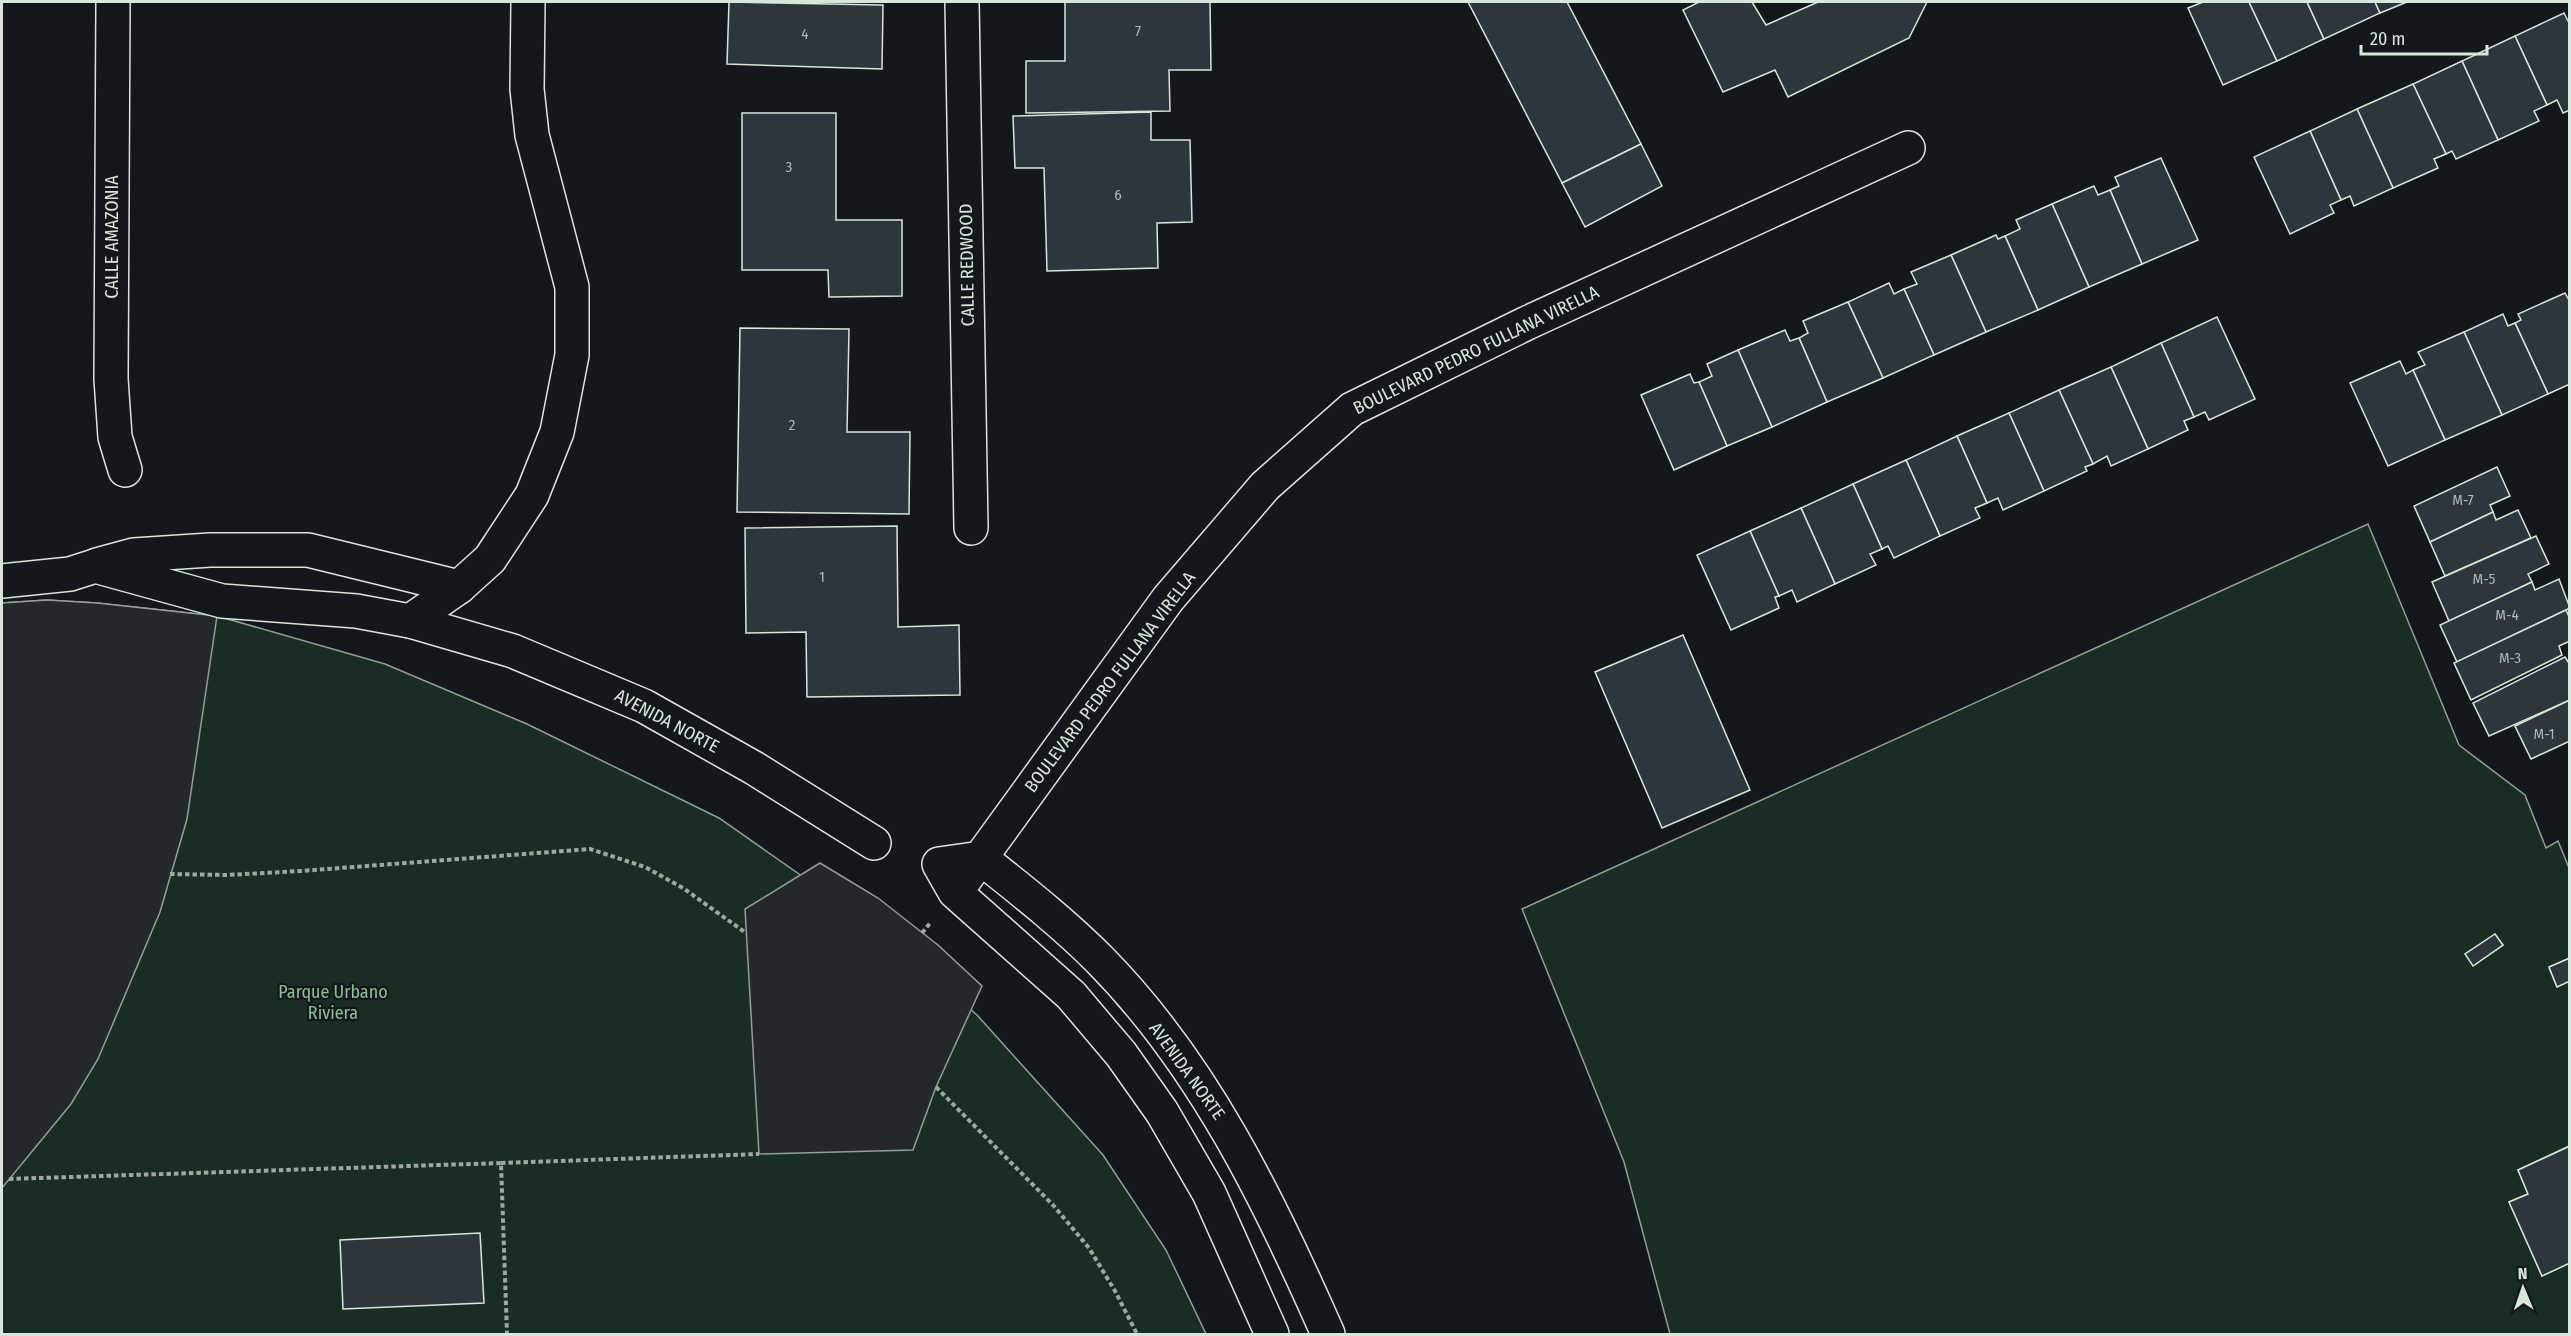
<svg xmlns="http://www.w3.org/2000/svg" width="2571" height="1336" viewBox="0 0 2571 1336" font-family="'Fira Sans Condensed',sans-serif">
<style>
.green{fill:#1a2d24;stroke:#939e99;stroke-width:1.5;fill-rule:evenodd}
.parking{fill:#24282b;stroke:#939e99;stroke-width:1.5}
.building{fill:#2c363c;stroke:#d8e6dc;stroke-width:1.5}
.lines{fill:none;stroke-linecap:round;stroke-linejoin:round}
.street-casing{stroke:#d8e6dc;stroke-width:36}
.secondary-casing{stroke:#d8e6dc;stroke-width:36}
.path{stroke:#9da8a2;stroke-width:4;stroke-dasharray:4.5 3;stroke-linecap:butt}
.street{stroke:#14181c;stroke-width:33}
.secondary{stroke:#14181c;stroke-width:33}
.labels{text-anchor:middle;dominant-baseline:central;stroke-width:4.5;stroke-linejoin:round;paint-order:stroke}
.number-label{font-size:15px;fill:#adbab4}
.street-label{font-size:18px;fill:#d8e6dc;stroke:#14181c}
.park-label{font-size:18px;fill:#8ac095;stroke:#14181c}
</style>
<rect width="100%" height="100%" fill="#14181c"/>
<g class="green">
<path d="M2368,524l91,221 66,50 21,53 12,-7 11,27v90l-20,10 8,19 12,-6v165l-51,24 10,24 -19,8 33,74 27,-13v71h-899l-46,-172 -102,-253zM2495,935l8,10 -30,21z"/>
<polygon points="47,600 97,603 217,616 385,664 527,724 719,818 869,923 977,1015 1103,1155 1166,1250 1206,1334 2,1334 2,603"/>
</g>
<g class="parking">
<polygon points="47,600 97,603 217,616 187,819 160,912 98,1059 71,1104 2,1188 2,603"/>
<polygon points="820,863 878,898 938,945 982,986 936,1087 913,1150 759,1154 745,909"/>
</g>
<g class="building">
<polygon points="729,2 883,5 882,69 727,64"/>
<polygon points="1065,2 1210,2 1211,70 1169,70 1170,111 1026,113 1026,61 1065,61"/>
<polygon points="1468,2 1567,2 1641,144 1562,183"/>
<polygon points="1699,2 1752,2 1766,25 1818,2 1927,2 1909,38 1788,97 1775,70 1723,92 1683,10"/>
<polygon points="2203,2 2249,2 2277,61 2223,85 2188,8"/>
<polygon points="2249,2 2307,2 2324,39 2277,61"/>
<polygon points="2307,2 2375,2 2380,13 2324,39"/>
<polygon points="2375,2 2407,2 2380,13"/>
<polygon points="2564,13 2570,25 2570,110 2563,113 2557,100 2547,105 2515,36"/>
<polygon points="2515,36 2547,105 2534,111 2539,121 2498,140 2462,61"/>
<polygon points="2462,61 2498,140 2456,159 2452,151 2446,154 2413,84"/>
<polygon points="2413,84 2446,154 2434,159 2438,168 2393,188 2357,109"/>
<polygon points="2357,109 2393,188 2354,206 2350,196 2341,200 2310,131"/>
<polygon points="1151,112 1151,140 1190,140 1192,222 1157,223 1158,268 1047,271 1044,168 1015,168 1013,116"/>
<polygon points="742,113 836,113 836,220 902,220 902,296 829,297 828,270 742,270"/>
<polygon points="2310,131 2341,200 2330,205 2334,213 2290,234 2254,157"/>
<polygon points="1641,144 1662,186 1585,227 1562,183"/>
<polygon points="2161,158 2198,240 2142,264 2110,190 2119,186 2115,177"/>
<polygon points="2094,186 2098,195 2110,190 2142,264 2089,287 2052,204"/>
<polygon points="2052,204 2089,287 2038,310 2005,236 2020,229 2016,220"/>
<polygon points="1996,235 1998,239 2005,236 2038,310 1986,332 1951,255"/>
<polygon points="1951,255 1986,332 1934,355 1904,289 1917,284 1911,272"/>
<polygon points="1889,283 1894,294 1904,289 1934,355 1883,378 1848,302"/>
<polygon points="2565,293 2570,302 2570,384 2548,394 2515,323 2521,320 2518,314"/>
<polygon points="1848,302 1883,378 1827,402 1799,338 1808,333 1803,321"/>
<polygon points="2503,314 2508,326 2515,323 2548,394 2502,415 2464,332"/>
<polygon points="2217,317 2255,399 2209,420 2205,412 2194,417 2161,343"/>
<polygon points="740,328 849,329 847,432 910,432 909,514 737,512"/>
<polygon points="1785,330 1790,341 1799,338 1827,402 1772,427 1738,350"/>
<polygon points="2464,332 2502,415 2445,440 2413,370 2425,365 2418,352"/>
<polygon points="2161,343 2194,417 2184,421 2188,430 2148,449 2111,367"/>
<polygon points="1738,350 1772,427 1727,446 1699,382 1712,376 1707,364"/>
<polygon points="2400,361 2406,374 2413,370 2445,440 2388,466 2350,383"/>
<polygon points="2111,367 2148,449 2111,466 2107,456 2093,464 2059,390"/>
<polygon points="1690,374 1694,383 1699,382 1727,446 1674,470 1641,395"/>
<polygon points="2059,390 2093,464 2085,467 2087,471 2044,491 2009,413"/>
<polygon points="2009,413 2044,491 2003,510 1998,498 1987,503 1957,436"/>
<polygon points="1957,436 1987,503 1975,508 1980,518 1940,536 1906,460"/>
<polygon points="1906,460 1940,536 1894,558 1888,546 1882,549 1853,484"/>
<polygon points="2497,467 2510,496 2490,505 2493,512 2430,542 2414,506"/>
<polygon points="1853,484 1882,549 1870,554 1876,565 1835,584 1801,508"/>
<polygon points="1801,508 1835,584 1797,602 1792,590 1779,596 1750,531"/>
<polygon points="2518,510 2531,538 2445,576 2430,542 2493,512 2496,520"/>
<polygon points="897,526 898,627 959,625 960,695 807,697 806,632 746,633 745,528"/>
<polygon points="1750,531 1779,596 1775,597 1779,608 1731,630 1697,555"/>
<polygon points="2536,536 2549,564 2528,574 2532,582 2449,621 2432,582"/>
<polygon points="2559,579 2570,608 2457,662 2440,625 2532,582 2535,590"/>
<polygon points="2566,610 2570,619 2570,641 2559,646 2562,655 2471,700 2454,663"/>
<polygon points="1683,635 1750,790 1662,828 1595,672"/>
<polygon points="2565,657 2570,665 2570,700 2489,736 2473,703"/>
<polygon points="2570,700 2570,741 2531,759 2515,726"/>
<polygon points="2495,934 2503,945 2473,966 2465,954"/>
<polygon points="2570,958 2570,981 2557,987 2549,967"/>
<polygon points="2570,1146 2570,1263 2542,1276 2509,1202 2528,1194 2518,1170"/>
<polygon points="480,1233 484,1303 343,1309 340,1240"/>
</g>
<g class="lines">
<g class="street-casing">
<g id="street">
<polyline points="113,2 111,379 115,437 125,470"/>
<polyline points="962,2 971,528"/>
<polyline points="97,565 134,555 210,550 308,550 459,587"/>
<polyline points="95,566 222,601 356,611 410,621 513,651 644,706 754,768 874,843"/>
<polyline points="410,621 459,587 490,559 532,495 557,432 572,355 572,287 532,135 527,89 528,2"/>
<polyline points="963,882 1168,599 1265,486 1352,409 1527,323 1908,148"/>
</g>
</g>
<g class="secondary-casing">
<g id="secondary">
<polyline points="2,581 70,574 95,566"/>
<path d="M1272,1334l-63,-141 -47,-81 -41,-58 -50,-59 -116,-103 -16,-28 42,-6c40,32 81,64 118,101 104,105 170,241 229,375"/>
</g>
</g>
<g class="path">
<polyline points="170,874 227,875 301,871 590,849 645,867 683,888 746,933"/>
<polyline points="922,933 931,922"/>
<polyline points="936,1087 1053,1205 1089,1248 1115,1291 1137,1334"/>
<polyline points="501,1163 759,1154"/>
<polyline points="9,1179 501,1163 507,1334"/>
</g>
<use href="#street" class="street"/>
<use href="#secondary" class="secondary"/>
</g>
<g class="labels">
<g class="number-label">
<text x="1138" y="31">7</text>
<text x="805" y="34">4</text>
<text x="789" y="167">3</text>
<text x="1118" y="195">6</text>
<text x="792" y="425">2</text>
<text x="2463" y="500">M-7</text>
<text x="822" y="577">1</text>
<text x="2484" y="579">M-5</text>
<text x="2507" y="615">M-4</text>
<text x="2510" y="658">M-3</text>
<text x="2544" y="734">M-1</text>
</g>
<g class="street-label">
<text transform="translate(112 237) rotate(-90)">CALLE AMAZONIA</text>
<text transform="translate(967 265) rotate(-91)">CALLE REDWOOD</text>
<text transform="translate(1476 350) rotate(-26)">BOULEVARD PEDRO FULLANA VIRELLA</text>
<text transform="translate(1110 682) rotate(-53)">BOULEVARD PEDRO FULLANA VIRELLA</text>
<text transform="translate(667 721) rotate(28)">AVENIDA NORTE</text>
<text transform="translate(1187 1071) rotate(54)">AVENIDA NORTE</text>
</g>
<g class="park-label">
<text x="333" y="992">Parque Urbano<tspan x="333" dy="21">Riviera</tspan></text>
</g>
</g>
<rect width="2571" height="1336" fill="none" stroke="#d8e6dc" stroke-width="6"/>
<g transform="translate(2523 1288) rotate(358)" stroke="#14181c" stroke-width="4.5" paint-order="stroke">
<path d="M0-4.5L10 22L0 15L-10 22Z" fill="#d8e6dc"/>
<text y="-9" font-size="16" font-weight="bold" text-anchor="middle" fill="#d8e6dc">N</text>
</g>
<path d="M2361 45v9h126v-9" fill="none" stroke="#d8e6dc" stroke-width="3"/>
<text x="2370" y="45" font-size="18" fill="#d8e6dc" stroke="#14181c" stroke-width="4.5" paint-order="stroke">20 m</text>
</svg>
